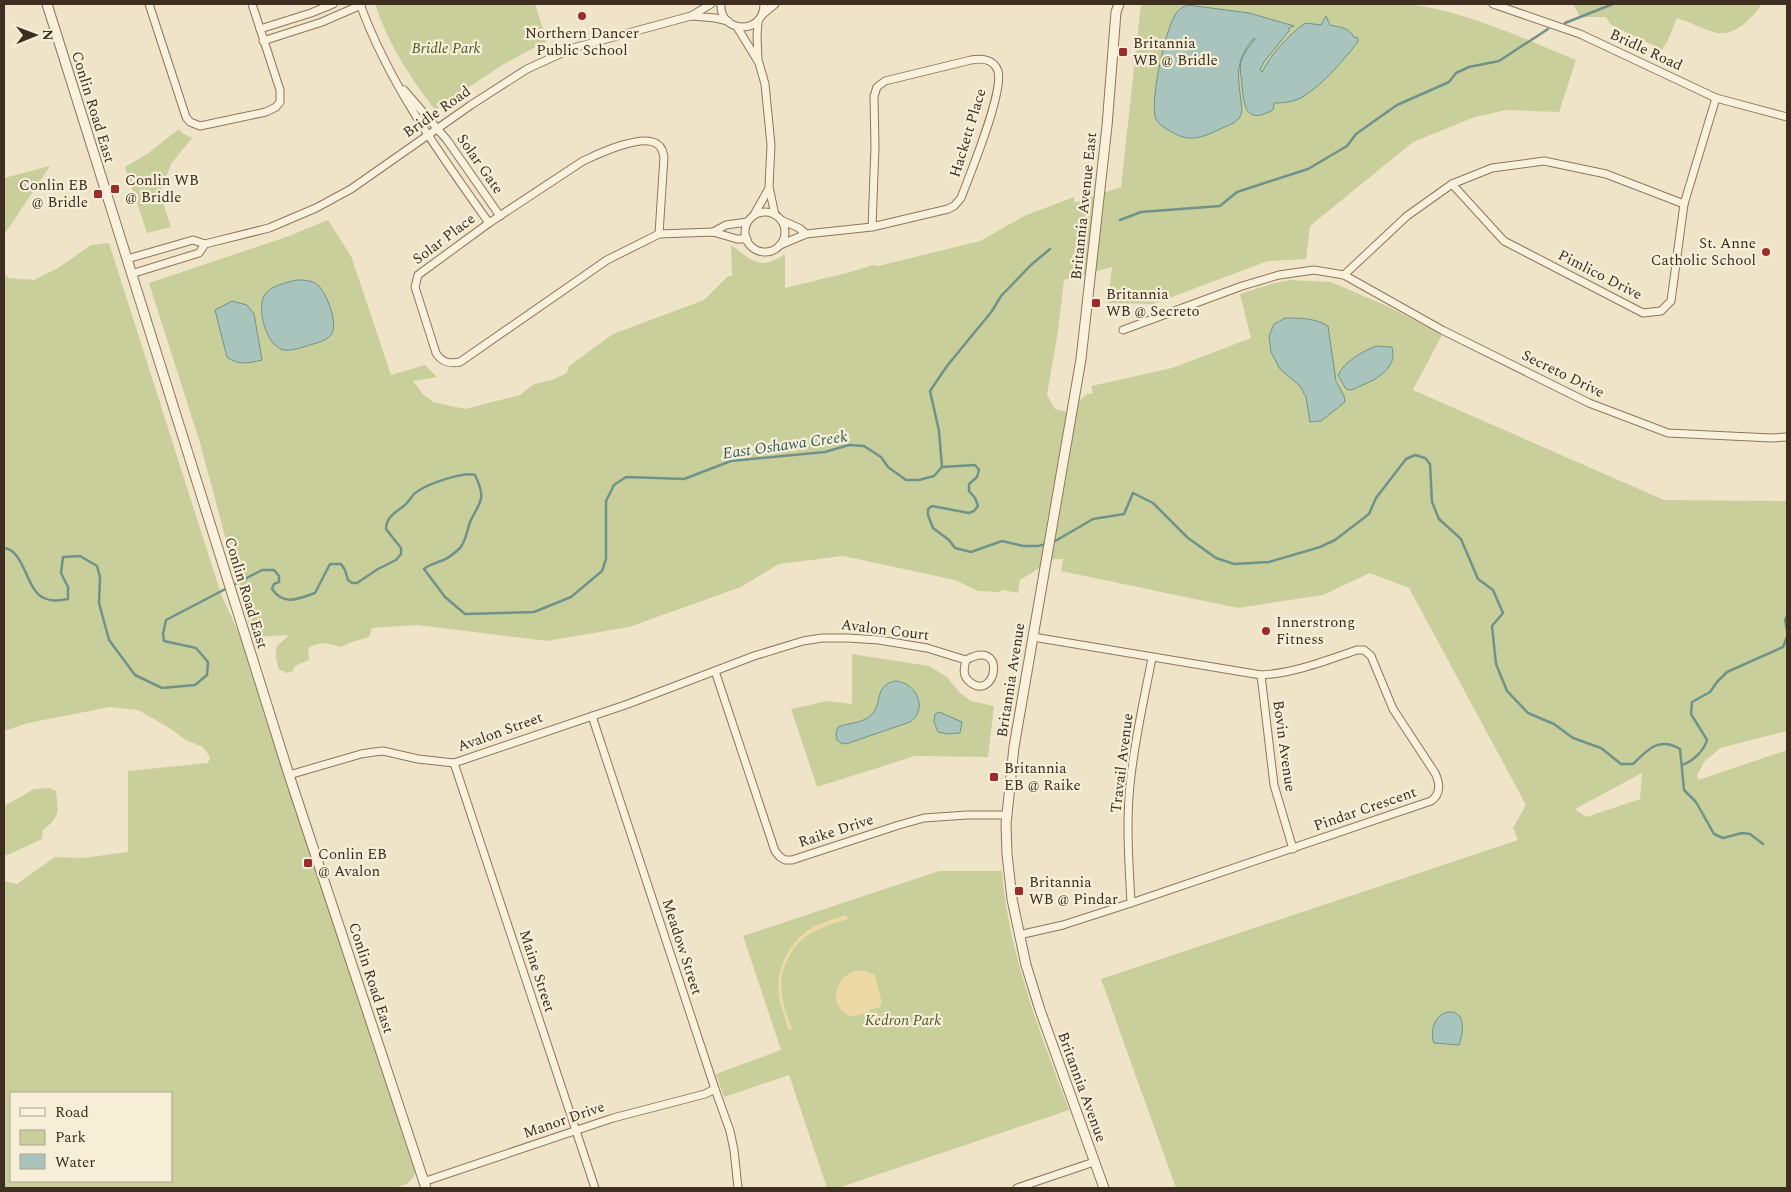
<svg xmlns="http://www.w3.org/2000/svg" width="1791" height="1192" viewBox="0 0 1791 1192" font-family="Spectral,serif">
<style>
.green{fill:#c9cf9b;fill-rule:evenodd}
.sand{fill:#ecd9a5}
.water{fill:#a9c4bc;stroke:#6f938a}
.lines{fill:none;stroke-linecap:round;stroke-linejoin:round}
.stream{stroke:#6f938a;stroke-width:2.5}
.minor-casing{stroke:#8d765c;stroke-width:9}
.tertiary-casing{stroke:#8d765c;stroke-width:11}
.minor{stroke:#faf1dc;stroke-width:7}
.tertiary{stroke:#faf1dc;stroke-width:9}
.poi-dot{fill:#9e2a2b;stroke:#f7eed8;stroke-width:2}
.labels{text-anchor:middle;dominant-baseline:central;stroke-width:4.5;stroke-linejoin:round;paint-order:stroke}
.poi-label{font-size:15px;fill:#3d2e20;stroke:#f7eed8;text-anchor:start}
.park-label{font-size:15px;font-style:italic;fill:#4d5a26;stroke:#f7eed8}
.street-label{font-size:15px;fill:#3d2e20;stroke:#f7eed8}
.water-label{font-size:16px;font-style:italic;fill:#2f5d5a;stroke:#f7eed8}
</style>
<rect width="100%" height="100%" fill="#f0e4c8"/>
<g class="green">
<path d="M375,4h160l12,37 -45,24 -67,45c-25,-33 -47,-66 -60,-106z"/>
<path d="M1141,4h266c59,7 115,34 169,56l-17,52 -52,-2 -32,7 -62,25 -103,84 -4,33 -38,2 -115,43 -45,-1 4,-36 -48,13 -6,51 -11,64 8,14 12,3 20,-18h6l-2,-8 81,-18 79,-30 -11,-44 34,-11 17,-3 40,2 56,24 55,29 -29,55 251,110 123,1v230l-67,17 -16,14 -7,14 1,4 89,-30v438h-611l-75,-209 417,-139 -5,-12 13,-23 -117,-217 -39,-15 -47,22 -85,13 -177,-37 2,-12h-9l-34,21 -2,13 -15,-3 -4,2 -21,-1 -23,-11 -112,-24 -64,8 -38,23 -112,40 -82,14 -130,-16 -45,3 -3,9 -20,6 -8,4c-10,-3 -24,-7 -33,2l1,11 -14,6 -3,6 -6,1 -3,-2 -4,-1 -3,-12v-11l13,-12 -37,2 -52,-194 -51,-160 140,-47 39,-16 23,36 40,119 34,-10 12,12 -24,4 10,13 10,8 32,7 55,-14 14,-11 18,-4 15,-7 2,-7 44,-32 91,-34 24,-24h4l-1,-31c22,15 27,27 54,9v34l62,-15 26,-8 5,1 102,-25 44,-25 50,-19v6l47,-16zM1642,773l-2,26 -54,18 -11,-8z"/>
<path d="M1573,4h189c-9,13 -26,32 -44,29 -14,-3 -28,-11 -41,-15l-9,22 -6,10 -52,-26 -4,-7h-26z"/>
<polygon points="179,129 182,133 192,138 171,164 160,194 171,227 147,233 125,167 147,154"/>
<polygon points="50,166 4,235 4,178"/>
<path d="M109,243l112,351 28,62 170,514 -12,14 -13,4h-390v-307l13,3 38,-27 27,1 46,-6v-81l80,-8 2,-6 -7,-10 -17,-7 -18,-13 -30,-17 -28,-3 -82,16 -24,8v-458l5,5 25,2 24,-12 33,-23zM11,1093h160v88h-160z"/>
<polygon points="852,654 929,666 947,677 960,693 971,701 994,706 988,757 915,756 817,787 791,709 827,701 852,704"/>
<path d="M49,788l7,3c2,21 5,25 -13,39l-1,9 -32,15 -6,2v-50l30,-17z"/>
<path d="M939,871h63c7,85 38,161 67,239l-231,78h-11l-38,-113 -65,22 -8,-23 65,-24 -38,-114z"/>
</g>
<g class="sand">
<path d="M846,915l2,4c-13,4 -28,8 -40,16 -19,13 -30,38 -26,61 2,11 6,22 10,33l-3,1c-3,-11 -8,-22 -10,-33 -4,-26 9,-54 31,-68 11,-7 24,-10 36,-14z"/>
<path d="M855,971h11l9,4 7,28 -2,4 -11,3 1,2 -18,5c-24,-9 -19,-39 3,-46z"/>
</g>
<g class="water">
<path d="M1188,5l61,8 45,13 -5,2v3l-25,31 -4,8 2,2c10,-19 26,-36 43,-49l16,2 5,-9 4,9c10,2 19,3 24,12l4,1v4c-15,18 -33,41 -54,54 -9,6 -20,7 -30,7l-1,7c-27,15 -29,-3 -31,-24 0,-8 -3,-16 -1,-24 2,-8 9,-16 14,-23l-1,-1c-22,26 -15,41 -12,72 -1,13 -14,15 -24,20 -19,9 -30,12 -48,1 -5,-3 -11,-6 -14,-12 -7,-15 9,-87 18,-102 3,-7 7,-9 14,-12z"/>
<path d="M296,280c8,0 16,0 22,5 9,9 21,39 13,50 -6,7 -16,8 -24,11 -7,2 -16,5 -23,4 -18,-3 -28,-42 -19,-56 8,-9 20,-11 31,-14z"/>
<path d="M232,301l15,4 7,9 8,46c-13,3 -23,6 -35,-3l-12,-47z"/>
<path d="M1285,318c15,0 30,0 43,8l8,55 8,15 1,6 -24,19 -11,1 -4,-25 -6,-11 -20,-17 -9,-17 -2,-16 5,-12z"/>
<path d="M1376,346l16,1c1,5 2,11 -1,16 -7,15 -26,21 -40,27l-5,-1 -8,-14c6,-13 25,-24 38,-29z"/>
<path d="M895,681c21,1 34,28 15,41l-64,22 -5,-1 -4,-3 -1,-6 2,-7c12,-5 27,-3 36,-15 8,-13 1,-26 21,-31z"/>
<polygon points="939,712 962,722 960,733 948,734 938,732 934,722 935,714"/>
<path d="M1449,1012c18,-1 14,22 10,33l-25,-2c-5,-13 2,-30 15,-31z"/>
</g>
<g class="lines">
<g class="stream">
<polyline points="1565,23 1613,4"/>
<polyline points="1120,220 1141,212 1220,206 1237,192 1308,169 1347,146 1356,134 1397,105 1449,82 1456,73 1469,67 1499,61 1548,29"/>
<polyline points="942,467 939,431 930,391 947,366 992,311 1001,296 1031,265 1050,249"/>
<path d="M1051,542l6,-2 36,-21 31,-5 9,-21 20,10 35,35 28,20 18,6 35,-2 51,-15 15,-7 34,-26 7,-16 30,-39 9,-4 10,3 5,6 2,38 7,17 22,20 17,40 15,11 10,23 -11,13 4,38 11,27 21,22 26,11 19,14 28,10 20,16h12c14,-14 26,-28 47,-15l4,41 12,12 18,32 9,4 19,-5 8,1 13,10"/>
<path d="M4,548c21,2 22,43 40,50 8,4 16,2 24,1v-12l-7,-14 2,-16 17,-1 17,10 3,11 -1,26 10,37 26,35 27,13 33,-3 12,-10 1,-13 -12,-14 -32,-7 -1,-7 3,-14 96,-50h12l5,6v6l-5,2 -2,5c12,17 26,10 43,4l15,-29h11l4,6 3,10 4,3h5l21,-14 18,-9 5,-6v-6l-15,-19c0,-12 10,-17 19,-24 5,-4 7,-11 13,-14 10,-7 46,-20 57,-16 12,25 5,26 -5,47 -3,9 -4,19 -10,26 -4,4 -14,12 -19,13 -8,3 -11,3 -17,8l21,28 20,17 69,-2 37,-15 31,-26 4,-12v-58l8,-16 12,-8 58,2 47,-18 94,-9 24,-7 15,1 17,11 7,10 18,13h13l15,-4 8,-9 33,-2 4,5 -2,7 -8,7v7l6,7 3,8 -4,5 -5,2 -37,-7 -4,3v6l5,13 16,12 6,8 16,4 31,-11 21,5h15l8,-2"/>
<polyline points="1787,616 1785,620 1787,630"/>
<path d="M1682,765c10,-3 22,-14 25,-25l-16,-26 1,-12 18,-10 7,-10 10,-10 56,-25 4,-10"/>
</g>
<g class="minor-casing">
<g id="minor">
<polyline points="149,4 186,117 190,122 200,126 266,112 276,107 280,102 280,90 252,4"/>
<path d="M360,4c29,80 80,150 129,219"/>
<path d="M721,4c-2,29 43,32 43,0"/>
<polyline points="1493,4 1580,34 1716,98 1787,117"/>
<polyline points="763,14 775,4"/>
<polyline points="692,16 715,18 728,21"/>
<polyline points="758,21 757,37 758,60"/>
<polyline points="737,27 759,63 765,84 771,145 769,187 775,215"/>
<polyline points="260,29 311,13 333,4"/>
<polyline points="263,41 322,22 361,5"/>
<polyline points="404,90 447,140 500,216"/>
<polyline points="1452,184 1504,241 1643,313 1661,311 1671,301 1684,204 1716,98"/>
<circle cx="765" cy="232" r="20"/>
<polyline points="754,215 768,190"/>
<polyline points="781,220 799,228 806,234"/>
<polyline points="713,232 726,225 747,222"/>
<path d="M659,234l-52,26 -147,102c-10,2 -18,1 -24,-9l-21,-66 3,-12 71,-52 94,-62c15,-7 59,-28 74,-17 5,3 6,8 7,13l-5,77 54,-2 24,7h10"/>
<path d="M780,245l26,-11 66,-7 76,-18 6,-3 7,-8c9,-24 43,-106 37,-127 -4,-12 -17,-13 -27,-11l-86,21 -8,6 -3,9 1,51 -3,80"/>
<polyline points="127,259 193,240 205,244 269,228 316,208 351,189 471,105 527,69 573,48 691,16 711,4"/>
<polyline points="131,274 199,253 205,244"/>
<polyline points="1344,275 1407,216 1452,184 1492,168 1544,161 1606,174 1684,204"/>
<polyline points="1123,330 1242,286 1279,275 1314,270 1344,275 1442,330 1589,403 1668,433 1771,438 1787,437"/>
<polyline points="715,671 775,851 780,857 785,860 792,860 899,825 924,818 967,815 1007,815"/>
<polyline points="1261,675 1274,785 1293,849"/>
<polyline points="592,716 715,1089 730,1131 734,1150 738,1188"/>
<polyline points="454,763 595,1188"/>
<path d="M289,775l72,-21 13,-2 9,-1 35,8 36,4 174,-59 126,-48 49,-15 19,-3h26l31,2 48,8 39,12c42,-23 30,43 4,22 -8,-6 -6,-14 -4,-22"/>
<path d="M1131,903c-2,-39 -5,-79 -1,-118 4,-43 14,-85 22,-127"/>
<path d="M1019,935l44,-10 68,-22 300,-102c10,-7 9,-18 4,-28l-42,-64 -22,-53 -7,-6h-7c-32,11 -62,23 -96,25l-228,-38"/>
<polyline points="423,1182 613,1118 705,1094 715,1089"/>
<polyline points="1017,1188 1094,1162"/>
</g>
</g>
<g class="tertiary-casing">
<g id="tertiary">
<polyline points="47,4 289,775 426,1188"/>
<polyline points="1104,1188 1040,1010 1026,965 1012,899 1007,854 1006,824 1014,747 1081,359 1107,126 1116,12 1119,4"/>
</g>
</g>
<use href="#minor" class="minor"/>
<use href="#tertiary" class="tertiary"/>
</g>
<g class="poi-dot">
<circle cx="582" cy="16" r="5"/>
<rect x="1118" y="47" width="10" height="10" rx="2.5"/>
<rect x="110" y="184" width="10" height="10" rx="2.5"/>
<rect x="93" y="189" width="10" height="10" rx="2.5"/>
<circle cx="1766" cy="252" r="5"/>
<rect x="1091" y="298" width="10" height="10" rx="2.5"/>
<circle cx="1266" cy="631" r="5"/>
<rect x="989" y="772" width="10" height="10" rx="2.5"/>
<rect x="303" y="858" width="10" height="10" rx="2.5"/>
<rect x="1014" y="886" width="10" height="10" rx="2.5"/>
</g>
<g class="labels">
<g class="poi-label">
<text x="582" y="33" text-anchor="middle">Northern Dancer<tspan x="582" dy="17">Public School</tspan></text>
<text x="1133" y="43">Britannia<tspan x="1133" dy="17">WB @ Bridle</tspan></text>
<text x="125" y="180">Conlin WB<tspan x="125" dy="17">@ Bridle</tspan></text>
<text x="88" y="185" text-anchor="end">Conlin EB<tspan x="88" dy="17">@ Bridle</tspan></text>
<text x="1756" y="243" text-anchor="end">St. Anne<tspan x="1756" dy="17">Catholic School</tspan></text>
<text x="1106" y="294">Britannia<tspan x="1106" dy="17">WB @ Secreto</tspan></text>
<text x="1276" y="622">Innerstrong<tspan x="1276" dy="17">Fitness</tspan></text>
<text x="1004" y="768">Britannia<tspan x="1004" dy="17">EB @ Raike</tspan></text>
<text x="318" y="854">Conlin EB<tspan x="318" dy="17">@ Avalon</tspan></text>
<text x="1029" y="882">Britannia<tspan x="1029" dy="17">WB @ Pindar</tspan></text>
</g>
<g class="park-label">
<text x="446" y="48">Bridle Park</text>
<text x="903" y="1020">Kedron Park</text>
</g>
<g class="street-label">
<text transform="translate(1646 50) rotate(25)">Bridle Road</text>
<text transform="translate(93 107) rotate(73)">Conlin Road East</text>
<text transform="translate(437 112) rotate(-35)">Bridle Road</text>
<text transform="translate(968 133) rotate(-73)">Hackett Place</text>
<text transform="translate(480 164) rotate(55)">Solar Gate</text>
<text transform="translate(1084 206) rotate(-84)">Britannia Avenue East</text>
<text transform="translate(444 239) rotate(-37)">Solar Place</text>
<text transform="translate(1600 275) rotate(27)">Pimlico Drive</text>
<text transform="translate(1563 374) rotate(26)">Secreto Drive</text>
<text transform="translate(246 593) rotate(73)">Conlin Road East</text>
<text transform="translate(885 630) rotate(7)">Avalon Court</text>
<text transform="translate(1011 680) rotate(-81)">Britannia Avenue</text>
<text transform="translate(500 732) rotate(-20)">Avalon Street</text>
<text transform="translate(1284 746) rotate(82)">Bovin Avenue</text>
<text transform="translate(1122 763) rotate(-83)">Travail Avenue</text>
<text transform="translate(1365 809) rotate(-19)">Pindar Crescent</text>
<text transform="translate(836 831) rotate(-18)">Raike Drive</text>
<text transform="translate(682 947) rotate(72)">Meadow Street</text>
<text transform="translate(537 971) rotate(72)">Maine Street</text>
<text transform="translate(371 978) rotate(72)">Conlin Road East</text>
<text transform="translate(1082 1087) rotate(70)">Britannia Avenue</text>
<text transform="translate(564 1120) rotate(-19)">Manor Drive</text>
</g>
<g class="water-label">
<text transform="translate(785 445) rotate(-8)">East Oshawa Creek</text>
</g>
</g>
<rect width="1791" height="1192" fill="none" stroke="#3d2e20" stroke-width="10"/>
<rect x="10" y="1092" width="162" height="90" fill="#f7eed8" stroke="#ada18e"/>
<rect x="20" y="1108" width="25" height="8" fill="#faf1dc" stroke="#ada18e"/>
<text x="55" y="1117" font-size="15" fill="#3d2e20">Road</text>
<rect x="20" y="1130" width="25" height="15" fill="#c9cf9b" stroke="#ada18e"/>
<text x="55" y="1142" font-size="15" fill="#3d2e20">Park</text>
<rect x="20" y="1154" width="25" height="15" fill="#a9c4bc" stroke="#ada18e"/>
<text x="55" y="1167" font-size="15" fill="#3d2e20">Water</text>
<g transform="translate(35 35) rotate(89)" stroke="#f7eed8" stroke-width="4" paint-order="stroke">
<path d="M0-4L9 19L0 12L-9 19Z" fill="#3d2e20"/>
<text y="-8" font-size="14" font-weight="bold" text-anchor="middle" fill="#3d2e20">N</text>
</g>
</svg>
